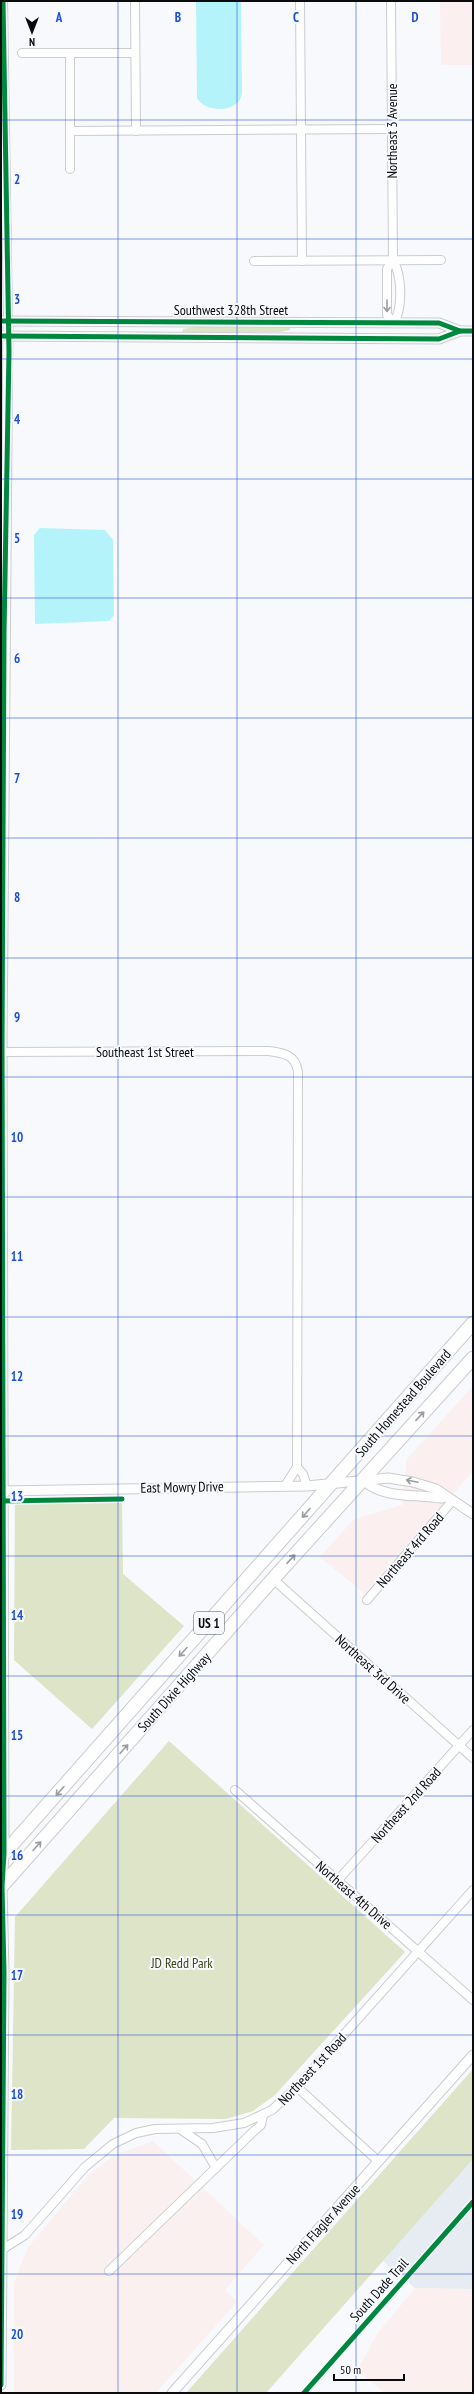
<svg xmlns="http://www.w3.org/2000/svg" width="474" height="2394" viewBox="0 0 474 2394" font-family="'PT Sans Narrow',sans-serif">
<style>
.commercial{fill:#fbf0ef}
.industrial{fill:#fbf0f0}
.built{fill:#e7ecf2}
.green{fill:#dde4c7}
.water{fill:#b5f3fb}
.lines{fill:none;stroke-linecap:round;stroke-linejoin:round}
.minor-casing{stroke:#caccce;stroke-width:10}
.tertiary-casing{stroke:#caccce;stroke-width:11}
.trunk-casing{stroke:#caccce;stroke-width:15}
.minor{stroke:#fefeff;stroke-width:8}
.tertiary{stroke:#fefeff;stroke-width:9}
.trunk{stroke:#fefeff;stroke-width:13}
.cycleway-casing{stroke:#f6f9fd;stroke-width:8}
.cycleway{stroke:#00873e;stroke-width:5}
.oneway{stroke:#9c9d9e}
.grid{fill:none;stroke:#1d4ed8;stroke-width:1;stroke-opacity:0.55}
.labels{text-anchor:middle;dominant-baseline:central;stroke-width:4;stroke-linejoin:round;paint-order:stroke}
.shield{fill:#f6f9fd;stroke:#515254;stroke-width:1}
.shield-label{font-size:13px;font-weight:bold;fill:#0a0b0c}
.street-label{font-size:14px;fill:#0a0b0c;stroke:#f6f9fd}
.park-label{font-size:14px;fill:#3e4516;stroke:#f6f9fd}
.grid-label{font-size:13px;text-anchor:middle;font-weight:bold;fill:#1d4ed8;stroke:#f6f9fd;stroke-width:4;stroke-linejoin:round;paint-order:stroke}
</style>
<rect width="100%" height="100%" fill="#f7f9fc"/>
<g class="commercial">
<polygon points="440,1 473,1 473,65 441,65"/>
<polygon points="473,1386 473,1471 365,1594 320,1557 354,1519 402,1505 407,1459"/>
<polygon points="415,2288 473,2289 473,2393 385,2393 357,2370 378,2333"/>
</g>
<polygon class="industrial" points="153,2141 264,2245 225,2290 237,2302 156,2393 14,2393 14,2282 28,2247 89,2174 115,2155"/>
<polygon class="built" points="473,2071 473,2289 415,2288 383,2261 265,2393"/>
<g class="green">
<polygon points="195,327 290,328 290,330 280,332 183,332 183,329"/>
<polygon points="122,1500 123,1574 184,1626 92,1729 14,1660 15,1501"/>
<polygon points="169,1741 405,1952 275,2095 253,2111 226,2119 114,2118 84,2149 11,2150 15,1917"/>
<polygon points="473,2069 473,2159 266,2393 186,2393"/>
</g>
<g class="water">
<path d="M196,1h45l1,91c-1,21 -36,22 -45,6z"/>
<polygon points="40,528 105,530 113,540 114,615 109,621 35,624 34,535"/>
</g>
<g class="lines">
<g class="minor-casing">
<g id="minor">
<polyline points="3,1 8,321"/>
<polyline points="135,1 136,131"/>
<polyline points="300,1 302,261"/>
<path d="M391,1l2,259c9,16 10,47 1,63l-7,-8v-46l6,-9"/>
<polyline points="22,53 135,53"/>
<polyline points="70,53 70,169"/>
<polyline points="70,131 392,129"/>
<polyline points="254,261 441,260"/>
<path d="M2,1052l267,-1c15,2 27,4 29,21l-1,395 6,7 4,12"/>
<polyline points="285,1486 297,1467"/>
<polyline points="273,1579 473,1758"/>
<polyline points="367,1600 453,1500"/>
<polyline points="235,1790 473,2000"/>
<polyline points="338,1880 473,1730"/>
<polyline points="297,2087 378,2161"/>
<polyline points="180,2129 202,2144 216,2168"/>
<polyline points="3,2249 25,2235 85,2167 113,2144 136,2133 155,2129 213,2128 244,2123 272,2110 297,2087 473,1890"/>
<polyline points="109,2271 254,2131 261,2125 263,2115"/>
</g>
</g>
<g class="tertiary-casing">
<g id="tertiary">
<polyline points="1,321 439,323 460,331"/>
<polyline points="1,336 439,339 460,331 473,331"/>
<path d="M363,1480c20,19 52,14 78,18l5,-1"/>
<polyline points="1,1491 307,1486 388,1478 413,1482 436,1489 473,1514"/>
<polyline points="1,2385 4,1973 2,1886 4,1853 2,1044 8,321"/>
<polyline points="172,2393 473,2055"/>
</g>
</g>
<g class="trunk-casing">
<g id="trunk">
<polyline points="1,1857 473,1323"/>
<polyline points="1,1887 273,1579 473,1358"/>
</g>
</g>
<use href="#minor" class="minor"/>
<use href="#tertiary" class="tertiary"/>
<use href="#trunk" class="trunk"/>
<g class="cycleway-casing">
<g id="cycleway">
<polyline points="1,321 439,323 460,331"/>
<polyline points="1,336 439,339 460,331 473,331"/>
<polyline points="1,1501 122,1499"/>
<polyline points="1,2385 4,1973 2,1886 4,1853 2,1044 4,633 9,352 3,1"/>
<polyline points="304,2393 473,2202"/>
</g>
</g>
<use href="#cycleway" class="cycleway"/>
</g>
<defs><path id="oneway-shaft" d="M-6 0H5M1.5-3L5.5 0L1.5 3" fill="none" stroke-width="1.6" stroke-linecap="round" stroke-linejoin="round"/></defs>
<g class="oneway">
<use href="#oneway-shaft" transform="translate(387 306) rotate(90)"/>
<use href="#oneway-shaft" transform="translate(420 1416) rotate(-47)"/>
<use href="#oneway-shaft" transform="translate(412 1481) rotate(-168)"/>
<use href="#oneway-shaft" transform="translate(306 1513) rotate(131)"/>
<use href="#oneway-shaft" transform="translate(291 1559) rotate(-47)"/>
<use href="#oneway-shaft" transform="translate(183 1652) rotate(132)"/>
<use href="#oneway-shaft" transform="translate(124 1749) rotate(-48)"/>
<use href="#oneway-shaft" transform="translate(60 1791) rotate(132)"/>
<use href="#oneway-shaft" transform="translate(37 1846) rotate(-48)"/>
</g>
<path class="grid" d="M118,1v2392M237,1v2392M356,1v2392M1,120h472M1,239h472M1,359h472M1,479h472M1,598h472M1,718h472M1,838h472M1,958h472M1,1077h472M1,1197h472M1,1317h472M1,1436h472M1,1556h472M1,1676h472M1,1796h472M1,1915h472M1,2035h472M1,2155h472M1,2274h472"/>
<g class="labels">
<rect class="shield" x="194" y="1612" width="30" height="22" rx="3"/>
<g class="shield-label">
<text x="209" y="1623">US 1</text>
</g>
<g class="street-label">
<text transform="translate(392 131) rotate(-90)">Northeast 3 Avenue</text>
<text x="231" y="310">Southwest 328th Street</text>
<text x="145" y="1052">Southeast 1st Street</text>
<text transform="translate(403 1403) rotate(-49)">South Homestead Boulevard</text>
<text transform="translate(182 1487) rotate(-1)">East Mowry Drive</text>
<text transform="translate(410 1550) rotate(-49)">Northeast 4rd Road</text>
<text transform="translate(373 1669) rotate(42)">Northeast 3rd Drive</text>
<text transform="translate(174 1692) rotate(-48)">South Dixie Highway</text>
<text transform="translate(406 1805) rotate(-48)">Northeast 2nd Road</text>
<text transform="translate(354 1895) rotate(41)">Northeast 4th Drive</text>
<text transform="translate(312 2069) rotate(-47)">Northeast 1st Road</text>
<text transform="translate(323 2224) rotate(-48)">North Flagler Avenue</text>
<text transform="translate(379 2290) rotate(-48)">South Dade Trail</text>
</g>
<g class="park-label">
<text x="182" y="1963">JD Redd Park</text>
</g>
</g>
<g class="grid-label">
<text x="59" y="22">A</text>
<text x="178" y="22">B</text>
<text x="296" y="22">C</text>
<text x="415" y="22">D</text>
<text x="17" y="184">2</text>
<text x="17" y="304">3</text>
<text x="17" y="424">4</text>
<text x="17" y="543">5</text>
<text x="17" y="663">6</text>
<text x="17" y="783">7</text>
<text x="17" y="902">8</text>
<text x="17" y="1022">9</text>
<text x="17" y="1142">10</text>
<text x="17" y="1261">11</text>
<text x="17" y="1381">12</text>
<text x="17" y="1501">13</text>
<text x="17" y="1620">14</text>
<text x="17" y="1740">15</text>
<text x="17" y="1860">16</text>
<text x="17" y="1980">17</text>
<text x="17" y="2099">18</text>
<text x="17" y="2219">19</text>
<text x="17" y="2339">20</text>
</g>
<rect width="474" height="2394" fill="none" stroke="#0a0b0c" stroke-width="4"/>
<g transform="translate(32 32) rotate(180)" stroke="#f6f9fd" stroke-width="3" paint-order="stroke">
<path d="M0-3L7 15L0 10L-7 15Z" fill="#0a0b0c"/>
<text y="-6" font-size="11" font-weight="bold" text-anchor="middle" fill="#0a0b0c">N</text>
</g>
<path d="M334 2374v6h70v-6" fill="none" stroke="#0a0b0c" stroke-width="2"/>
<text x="340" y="2374" font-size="12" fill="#0a0b0c" stroke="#f6f9fd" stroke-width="3" paint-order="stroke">50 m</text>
</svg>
